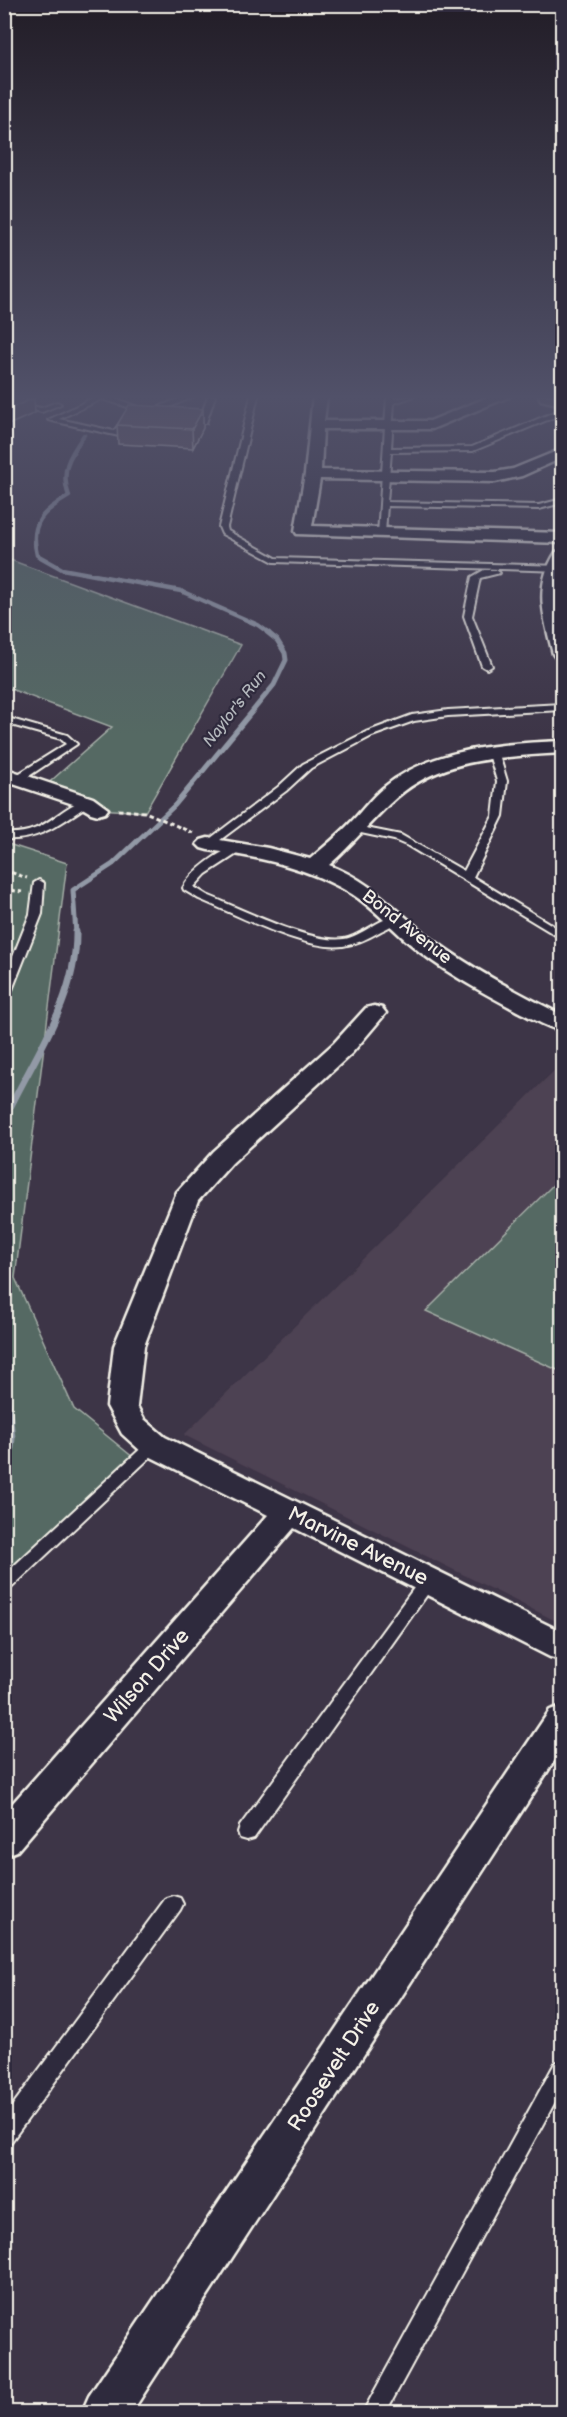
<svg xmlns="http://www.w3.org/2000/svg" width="567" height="2417" viewBox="0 0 567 2417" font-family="'Balsamiq Sans',sans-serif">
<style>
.built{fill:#4e4252}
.green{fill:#546963;stroke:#a4ada6;stroke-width:1.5}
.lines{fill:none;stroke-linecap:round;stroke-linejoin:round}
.stream-far3{stroke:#9299a6;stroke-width:4.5}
.stream-far2{stroke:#9299a6;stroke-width:5}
.stream-far1{stroke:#9299a6;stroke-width:7}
.stream{stroke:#9299a6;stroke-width:9}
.lane-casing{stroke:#f4f1e8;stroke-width:4}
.street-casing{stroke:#f4f1e8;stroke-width:5}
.primary-casing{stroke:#f4f1e8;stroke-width:5}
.path{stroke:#f4f1e8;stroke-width:3;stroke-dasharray:4.5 3;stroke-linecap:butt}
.lane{fill:#2f2a3d;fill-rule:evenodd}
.street{fill:#2f2a3d;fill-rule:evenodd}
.primary{fill:#766a54;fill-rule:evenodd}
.wall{fill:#65545e;stroke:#f4f1e8;stroke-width:1.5}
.shaded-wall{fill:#53454c;stroke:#f4f1e8;stroke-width:1.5}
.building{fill:#76626d;stroke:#f4f1e8;stroke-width:1.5}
.labels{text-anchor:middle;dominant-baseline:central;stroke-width:4.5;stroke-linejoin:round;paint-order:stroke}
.far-water-label{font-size:16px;font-style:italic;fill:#b3b7bc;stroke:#2f2a3d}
.street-label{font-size:18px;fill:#f4f1e8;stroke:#2f2a3d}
.near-street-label{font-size:21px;fill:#f4f1e8;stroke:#2f2a3d}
</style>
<rect width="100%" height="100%" fill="#3d3547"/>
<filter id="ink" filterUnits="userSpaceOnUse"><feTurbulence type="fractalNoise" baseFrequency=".0167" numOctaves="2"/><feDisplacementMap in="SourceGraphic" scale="12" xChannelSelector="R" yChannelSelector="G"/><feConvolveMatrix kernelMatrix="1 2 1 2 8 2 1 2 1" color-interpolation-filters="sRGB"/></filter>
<g filter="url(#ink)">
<polygon class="built" points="562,1063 562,1624 184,1435"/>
<g class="green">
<polygon points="5,558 241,645 145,812 98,809 44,787 112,727 5,687"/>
<polygon points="5,843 67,863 15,1278 74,1409 134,1458 5,1582"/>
<polygon points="562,1176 562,1372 426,1311"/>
</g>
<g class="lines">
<path class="stream-far3" d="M84,435c-15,22 -24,35 -15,61 -26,15 -40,27 -32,59l25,14 119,22 77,34 11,8"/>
<polyline class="stream-far2" points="76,934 73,890 113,864 175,805 274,685 286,660 285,653 277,640 267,632"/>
<path class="stream-far1" d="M4,1120c28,-61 73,-119 72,-188"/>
<polyline class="stream" points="4,1376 11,1438 4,1500"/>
<g class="lane-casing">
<g id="lane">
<path d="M97,396h11l31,11 -20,29 -71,-16zM102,399l29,9 -17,23 -55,-12z"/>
<polygon points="185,396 195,396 163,410 156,408"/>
<polygon points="208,396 215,396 206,423 184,423 184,419 200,419"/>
<polygon points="251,396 258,396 227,527 228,531 276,558 562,566 562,571 274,562 222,534 219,527"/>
<polygon points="387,396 394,396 394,399 415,396 394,403 391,448 472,447 559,410 562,410 562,414 473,451 391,452 387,502 539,505 562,499 562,503 539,509 387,506 385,533 378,535"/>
<polygon points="4,400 41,408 57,402 61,404 42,412 4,404"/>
<polygon points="484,570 496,570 500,573 480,578 472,616 492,666 487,669 482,666 464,616 472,577"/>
<polygon points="562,704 562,710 448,716 414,721 372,736 311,768 286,791 212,846 208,847 203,844 278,787 303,764 366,732 412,715 448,710"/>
<polygon points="4,717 67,735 77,744 23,780 15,780 15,776 66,744 61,739 4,723"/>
<polygon points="493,748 498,751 507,781 503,816 473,877 562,931 562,939 408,846 394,840 356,832 351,829 356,826 401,835 464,871 493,816 497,781 488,751"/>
<path d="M86,799l4,1v4c-28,18 -51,38 -86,35v-6c42,3 50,-23 82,-34z"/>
<path d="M239,845l4,1v4l-37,24 -12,13 13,8c33,13 103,49 137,44 17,-2 40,-25 55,-22l2,2c-6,5 -13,9 -20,12 -12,7 -24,13 -38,15 -37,5 -108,-32 -144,-47l-15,-9 -1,-2c8,-17 38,-38 56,-43z"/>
<polygon points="39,880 44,883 42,914 10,995 4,998 4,979 30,914 34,883"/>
<polygon points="154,1439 159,1441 162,1445 159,1449 10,1589 4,1591 4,1575 149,1441"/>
<polygon points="428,1575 434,1577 436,1581 434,1585 254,1838 247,1840 240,1838 238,1832 240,1826 422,1577"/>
<polygon points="173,1896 180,1898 183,1904 180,1910 11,2142 4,2145 4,2117 166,1898"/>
<polygon points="562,2060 562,2089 386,2412 363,2412 555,2063"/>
</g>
</g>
<g class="street-casing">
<g id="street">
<polygon points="313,396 327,396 324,421 430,421 491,396 511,396 432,429 323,429 321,470 495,472 513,469 562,449 562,458 522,476 495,482 320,479 312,526 562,533 562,543 297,534 295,531 305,474"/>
<path d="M562,551c2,14 -4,28 -3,42 0,22 6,44 3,66l-6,-1 -3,-4c-9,-37 -20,-67 3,-102z"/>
<path d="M562,741v12c-57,4 -119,4 -165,44 -24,21 -44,47 -68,68 46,18 66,46 103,74 40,30 86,54 130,76v16c-14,-3 -28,-12 -41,-18 -39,-21 -80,-42 -113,-71 -19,-16 -35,-35 -56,-48 -44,-27 -93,-37 -144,-44l-7,-2 -4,-4 4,-4 7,-2 60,10 42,11c14,-12 29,-24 41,-37 11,-11 20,-24 32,-34 49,-41 118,-44 179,-47z"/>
<polygon points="4,768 93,798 108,809 105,813 98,815 91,813 79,806 4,781"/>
<polygon points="374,1006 382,1008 386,1013 352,1053 232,1163 198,1201 144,1346 137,1406 144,1419 165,1437 562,1632 562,1660 550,1657 294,1528 17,1851 4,1856 4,1813 268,1515 143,1453 122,1434 107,1406 114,1346 177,1192 214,1151 334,1043 366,1008"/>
<polygon points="562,1706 562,1749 132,2412 82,2412 89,2396 550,1710"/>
</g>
</g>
<g class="primary-casing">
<polygon id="primary" points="539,396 562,396 562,405 541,400"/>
</g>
<g class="path">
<polyline points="118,810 145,812 193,833"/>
<polyline points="4,870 27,878"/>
<polyline points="4,889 22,892"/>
</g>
<use href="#lane" class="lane"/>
<use href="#street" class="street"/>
<use href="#primary" class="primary"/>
</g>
<polygon class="wall" points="203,409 203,428 193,448 118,444 117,425"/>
<g class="shaded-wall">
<polygon points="34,398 35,413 4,427 4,411"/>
<polygon points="203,409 203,428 193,448 192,429"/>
</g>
<g class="building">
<polygon points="4,396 29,396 34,398 4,411"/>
<polygon points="129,405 203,409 192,429 117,425"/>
</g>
</g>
<linearGradient id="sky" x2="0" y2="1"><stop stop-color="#221d27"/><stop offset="0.54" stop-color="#515169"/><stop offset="1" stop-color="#515169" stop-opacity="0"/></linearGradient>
<rect width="567" height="735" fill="url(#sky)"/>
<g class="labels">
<g class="far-water-label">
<text transform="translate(235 709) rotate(-52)">Naylor's Run</text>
</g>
<g class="street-label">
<text transform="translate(407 927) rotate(38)">Bond Avenue</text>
</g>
<g class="near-street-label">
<text transform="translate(358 1546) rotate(26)">Marvine Avenue</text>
<text transform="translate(147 1676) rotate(-49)">Wilson Drive</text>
<text transform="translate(334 2066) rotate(-57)">Roosevelt Drive</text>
</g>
</g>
<rect width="567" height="2417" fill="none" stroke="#2f2a3d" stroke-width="24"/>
<rect x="12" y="12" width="543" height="2393" fill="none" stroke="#f4f1e8" stroke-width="2" filter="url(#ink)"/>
</svg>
